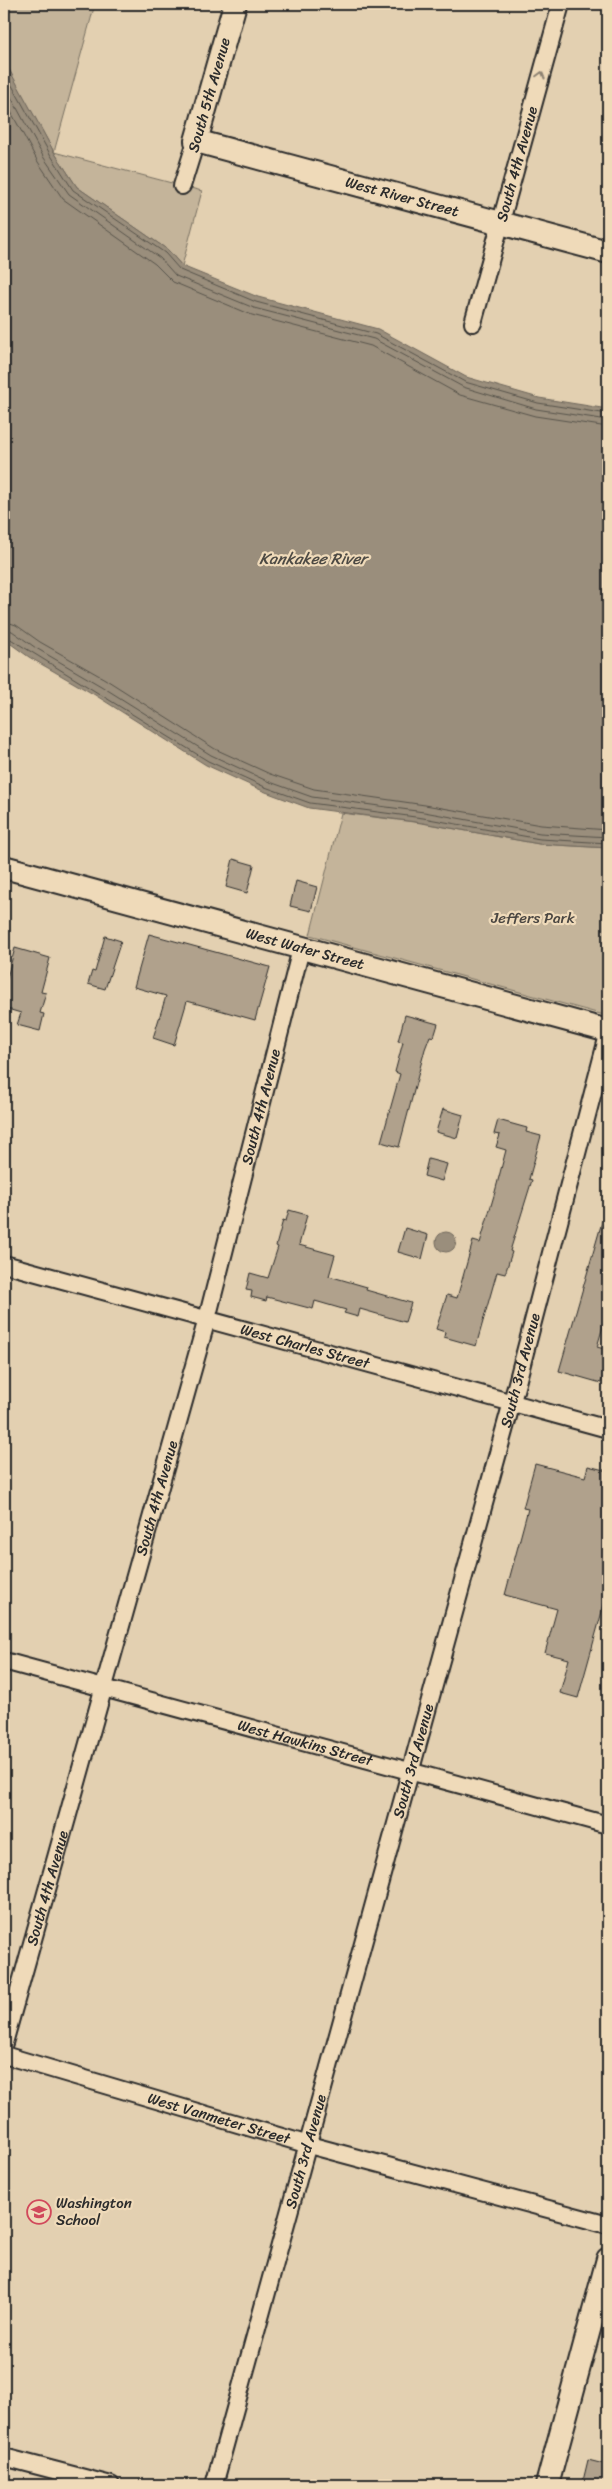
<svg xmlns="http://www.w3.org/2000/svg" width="612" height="2489" viewBox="0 0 612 2489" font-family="Sriracha,sans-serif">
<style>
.green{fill:#c4b49a;stroke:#787062}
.water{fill:#9a8e7b;stroke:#6e665b}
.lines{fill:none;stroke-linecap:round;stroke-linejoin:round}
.shore{stroke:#57534b;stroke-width:1}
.building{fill:#b0a18c;stroke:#2b2b2b}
.street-casing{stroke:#2b2b2b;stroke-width:20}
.secondary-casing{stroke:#2b2b2b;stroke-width:26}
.street{stroke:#efdab9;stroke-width:16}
.secondary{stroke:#efdab9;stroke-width:22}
.oneway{stroke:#8d8272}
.labels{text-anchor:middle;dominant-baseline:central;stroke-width:4.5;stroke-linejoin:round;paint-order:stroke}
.street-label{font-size:15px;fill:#2b2b2b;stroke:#efdab9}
.park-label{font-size:15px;fill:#4a4641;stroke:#efdab9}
.poi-label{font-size:15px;fill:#2b2b2b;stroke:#efdab9;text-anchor:start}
.water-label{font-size:16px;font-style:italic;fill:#4c4943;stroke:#efdab9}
</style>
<rect width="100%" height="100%" fill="#e3d0b1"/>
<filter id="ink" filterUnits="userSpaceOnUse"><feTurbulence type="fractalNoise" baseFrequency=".02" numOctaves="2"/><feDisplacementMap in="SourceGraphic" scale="10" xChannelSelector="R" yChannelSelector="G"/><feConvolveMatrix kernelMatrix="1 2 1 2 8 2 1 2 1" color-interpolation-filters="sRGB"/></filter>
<g filter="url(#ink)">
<g class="green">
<polygon points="4,4 95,4 54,152 202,191 182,266 168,250 77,187 54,152 4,62"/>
<polygon points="341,813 422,823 539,844 608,848 608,1016 310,935"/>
</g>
<g class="water">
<polygon points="4,60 54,152 77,187 168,250 182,266 258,297 378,329 466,377 539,398 608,409 608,848 539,844 423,823 309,808 263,791 206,765 95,695 29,657 4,639"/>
<circle cx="446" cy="1242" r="10"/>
</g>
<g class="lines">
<g class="shore">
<polyline points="4,71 50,154 73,190 165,253 180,270 256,302 376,334 465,382 538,403 608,414"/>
<polyline points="4,84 44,158 69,194 160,258 176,276 254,308 374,339 463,387 536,409 608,420"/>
<polyline points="4,99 38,162 63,199 155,264 173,282 252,315 371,346 460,395 535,416 608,427"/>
<polyline points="4,621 16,625 40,642 105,679 215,749 270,774 314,789 425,805 541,825 608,830"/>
<polyline points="4,629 12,631 36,648 101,686 211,755 267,781 312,797 424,812 540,833 608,837"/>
<polyline points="4,635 208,761 265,787 310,803 423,818 540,839 608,843"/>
</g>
</g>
<g class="building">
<polygon points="233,859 254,865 247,893 226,887"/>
<polygon points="296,881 317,887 311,911 290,906"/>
<polygon points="149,934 270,967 255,1020 187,1001 174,1045 153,1038 166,996 134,987"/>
<polygon points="105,936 121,941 105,989 88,984 92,971 95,972"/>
<polygon points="15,948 50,958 41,992 46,993 40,1013 44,1014 40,1031 17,1025 21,1013 4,1008 4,989"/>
<polygon points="405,1015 438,1024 434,1037 430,1036 425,1049 399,1147 381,1142 400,1074 395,1072 403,1042 398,1041"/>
<polygon points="443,1109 463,1115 457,1138 436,1132"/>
<polygon points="498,1120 527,1128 526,1132 541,1136 529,1179 532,1180 510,1251 512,1252 505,1274 497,1272 476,1346 444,1337 445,1332 436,1329 447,1295 457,1298 473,1241 480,1243 495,1192 506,1150 496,1147 500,1135 494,1134"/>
<polygon points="428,1159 447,1164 442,1181 424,1176"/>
<polygon points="289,1210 307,1215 299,1245 335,1255 329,1276 367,1287 366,1290 411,1303 405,1322 360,1309 358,1317 344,1313 346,1310 315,1301 313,1309 267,1297 266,1301 251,1297 252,1291 246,1290 250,1273 268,1278 278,1247 276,1246 283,1220 286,1221"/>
<polygon points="604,1215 608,1216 608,1309 597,1347 608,1350 608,1358 601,1383 559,1371"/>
<polygon points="405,1228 428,1235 422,1259 398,1252"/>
<polygon points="535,1464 585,1477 588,1466 608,1471 608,1590 578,1698 560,1693 569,1659 545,1653 557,1609 505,1595 528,1509 523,1508"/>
<polygon points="588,2460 608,2465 608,2485 582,2485"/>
</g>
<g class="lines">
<g class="street-casing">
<g id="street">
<polyline points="182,186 196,141"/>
<path id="s1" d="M473,323l88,-319"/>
<path id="s2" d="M4,1264l604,165"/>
<path id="s3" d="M4,1661l604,164"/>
<path id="s4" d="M4,2043l203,-724 94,-370"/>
<path id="s5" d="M4,2055l305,90 299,80"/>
<polyline points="4,2457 111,2485"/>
<path id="s6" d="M214,2485l298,-1083 96,-367"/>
</g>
</g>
<g class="secondary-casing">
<g id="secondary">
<path id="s7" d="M235,4l-39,137 412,111"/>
<path id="s8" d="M4,867l604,164"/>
<polyline points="547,2485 608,2259"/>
</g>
</g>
<use href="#street" class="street"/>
<use href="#secondary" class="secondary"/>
</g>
<defs><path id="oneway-chevron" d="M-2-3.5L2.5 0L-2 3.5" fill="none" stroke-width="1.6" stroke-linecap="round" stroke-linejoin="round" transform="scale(1.25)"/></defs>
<use class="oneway" href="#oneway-chevron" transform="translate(541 75) rotate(-75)"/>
</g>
<defs>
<g id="school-ring" transform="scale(1.25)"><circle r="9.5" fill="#efdab9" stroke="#d1495b" stroke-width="1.5"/><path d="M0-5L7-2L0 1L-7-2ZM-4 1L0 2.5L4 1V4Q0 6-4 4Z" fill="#d1495b"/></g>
</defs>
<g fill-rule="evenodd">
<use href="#school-ring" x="39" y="2212"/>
</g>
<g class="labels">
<g class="street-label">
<text transform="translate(209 95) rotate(-74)">South 5th Avenue</text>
<text stroke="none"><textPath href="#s1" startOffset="165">South 4th Avenue</textPath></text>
<text stroke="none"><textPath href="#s7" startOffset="356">West River Street</textPath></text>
<text stroke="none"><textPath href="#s8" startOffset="312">West Water Street</textPath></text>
<text stroke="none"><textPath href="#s4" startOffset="971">South 4th Avenue</textPath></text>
<text stroke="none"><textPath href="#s2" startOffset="312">West Charles Street</textPath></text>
<text stroke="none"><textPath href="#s6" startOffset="1156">South 3rd Avenue</textPath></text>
<text stroke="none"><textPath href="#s4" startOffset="566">South 4th Avenue</textPath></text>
<text stroke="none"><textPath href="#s3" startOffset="312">West Hawkins Street</textPath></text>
<text stroke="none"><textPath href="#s6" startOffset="751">South 3rd Avenue</textPath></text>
<text stroke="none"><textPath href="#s4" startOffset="161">South 4th Avenue</textPath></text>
<text stroke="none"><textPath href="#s5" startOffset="224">West Vanmeter Street</textPath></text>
<text stroke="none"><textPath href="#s6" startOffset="346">South 3rd Avenue</textPath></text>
</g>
<g class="park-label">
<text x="533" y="918">Jeffers Park</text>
</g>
<g class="poi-label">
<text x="56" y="2203">Washington<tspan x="56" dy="17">School</tspan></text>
</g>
<g class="water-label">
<text x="313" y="558">Kankakee River</text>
</g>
</g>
<rect width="612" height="2489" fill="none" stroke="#efdab9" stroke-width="20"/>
<rect x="10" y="10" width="592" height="2469" fill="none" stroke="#2b2b2b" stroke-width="2" filter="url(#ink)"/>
</svg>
